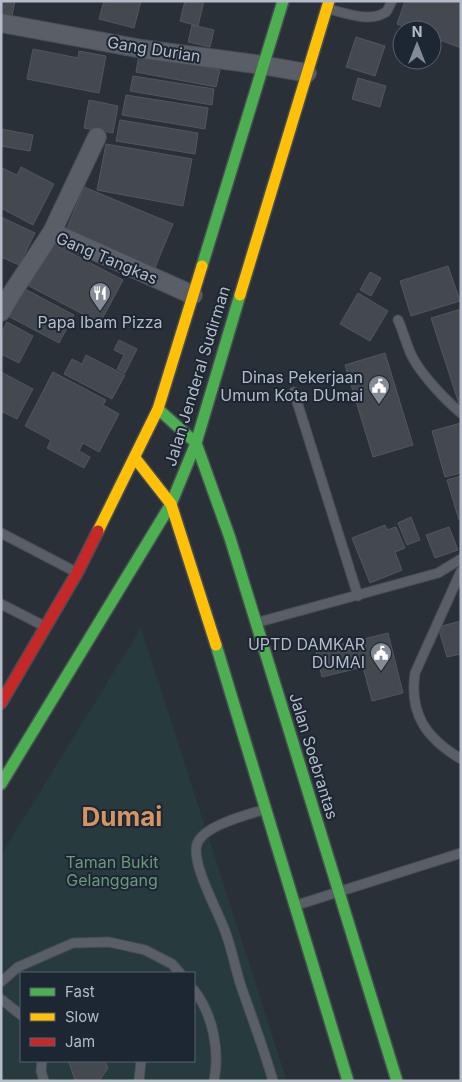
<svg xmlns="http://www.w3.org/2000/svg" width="462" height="1082" viewBox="0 0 462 1082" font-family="Inter,sans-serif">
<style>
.green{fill:#273a3e;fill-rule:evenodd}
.building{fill:#444950;stroke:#52575f}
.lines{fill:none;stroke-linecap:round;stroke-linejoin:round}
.lane-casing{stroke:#484c53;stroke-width:11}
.street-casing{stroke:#484c53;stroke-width:20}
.fast-casing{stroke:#484c55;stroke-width:14}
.slow-casing{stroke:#484c55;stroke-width:14}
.jam-casing{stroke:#484c55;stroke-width:14}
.lane{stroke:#5a5e66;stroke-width:9}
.street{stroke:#5a5e66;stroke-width:18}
.fast{stroke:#4caf50;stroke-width:11}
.slow{stroke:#ffc107;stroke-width:11}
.jam{stroke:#c62828;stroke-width:11}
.labels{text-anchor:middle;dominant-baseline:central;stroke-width:4;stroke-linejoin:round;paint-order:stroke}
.street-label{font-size:16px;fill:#b4bcc9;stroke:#1d2633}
.poi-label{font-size:16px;fill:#b4bcc9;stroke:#1d2633;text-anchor:end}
.park-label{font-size:16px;fill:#6b9a76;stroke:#1d2633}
.town-label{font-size:26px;font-weight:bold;fill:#d59563;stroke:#1d2633}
</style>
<rect width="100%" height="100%" fill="#2a3038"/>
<path class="green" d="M141,628l146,453h-286v-226zM21,973h173v88h-173z"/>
<g class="building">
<polygon points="1,1 15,1 12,16 1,15"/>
<polygon points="104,1 141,1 134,28 99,19"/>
<polygon points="185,1 204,1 198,26 180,21"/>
<polygon points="405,1 461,1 461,48 432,37 432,30 412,30 397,24"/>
<polygon points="192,25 214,30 210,47 188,42"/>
<polygon points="356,37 385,46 375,76 346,67"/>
<polygon points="33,49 78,58 79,51 106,56 99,93 27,79"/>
<polygon points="139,55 220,70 216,87 136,72"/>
<polygon points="133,76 214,89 212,105 130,91"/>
<polygon points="358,78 386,86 380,107 352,99"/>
<polygon points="126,95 208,108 205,129 122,115"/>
<polygon points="89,100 118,106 113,133 84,128"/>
<polygon points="120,120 198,133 195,154 116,141"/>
<polygon points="1,129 33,135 30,151 1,146"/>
<polygon points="106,144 192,159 183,206 97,190"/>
<polygon points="21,167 54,184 33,225 1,208 1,170 2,168 17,175"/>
<polygon points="84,187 173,224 154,270 65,233"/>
<polygon points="1,217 35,233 19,265 1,257"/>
<polygon points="52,243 123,280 100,323 29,286"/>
<polygon points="448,266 460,301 411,316 400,281"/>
<polygon points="370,272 381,278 371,296 360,290"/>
<polygon points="23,288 74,315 59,343 8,316"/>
<polygon points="358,293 388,311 370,341 340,324"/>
<polygon points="461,309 461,410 431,318"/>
<polygon points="7,322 33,336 19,363 1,354 1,334"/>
<polygon points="119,340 137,349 125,373 117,369 124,355 114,350"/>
<polygon points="385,353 413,445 373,457 345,365"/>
<polygon points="86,355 125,375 112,399 64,374 72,359 82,364"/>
<polygon points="1,372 33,389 17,419 1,411"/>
<polygon points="53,372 106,400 103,405 119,414 99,452 83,443 79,451 90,457 84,468 47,448 51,440 25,426"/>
<polygon points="461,423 461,473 445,477 432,431"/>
<polygon points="461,476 461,519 459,520 447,480"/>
<polygon points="411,517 420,540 407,545 398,523"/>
<polygon points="385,525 387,530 396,527 405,548 395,552 402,570 370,583 352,538"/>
<polygon points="449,527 458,550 435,558 426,535"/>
<polygon points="461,621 461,654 447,657 438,627"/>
<polygon points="388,633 403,693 372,701 363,667 322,677 316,651"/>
<polygon points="71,1061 105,1061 108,1068 99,1081 75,1080 69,1062"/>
</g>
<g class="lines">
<g class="lane-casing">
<g id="lane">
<path d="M329,9c16,4 41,14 57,3 2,-2 4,-8 6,-11"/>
<path d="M398,320c6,12 9,29 16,40 10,17 31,40 47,53"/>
<polyline points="294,392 358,596"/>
<polyline points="1,533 74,571"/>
<path d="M461,571l-46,102c-6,41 11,65 46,86"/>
<polyline points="1,604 44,626"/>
<polyline points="259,622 438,573 461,559"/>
<path d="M263,810c-17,5 -60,16 -66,34 -6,20 21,67 28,87 7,18 10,37 16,55 11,32 23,63 32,95"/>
<polyline points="297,905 461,853"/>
<polyline points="1,982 18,967 73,943 109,942 145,950 172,964 180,973"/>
<path d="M194,990c19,25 26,60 20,91"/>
<polyline points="1,999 21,1015"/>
<polyline points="42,1061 41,1071 44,1081"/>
<polyline points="139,1081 141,1061"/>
</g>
</g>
<g class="street-casing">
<g id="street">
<polyline points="1,23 142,49 262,65 307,73"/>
<polyline points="52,232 97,137"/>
<polyline points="1,312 12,293 52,232 193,295"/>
</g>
</g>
<g class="fast-casing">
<g id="fast">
<polyline points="202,266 283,1"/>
<polyline points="158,409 196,443 230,538 397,1081"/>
<polyline points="216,645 348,1081"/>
<polyline points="1,784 171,504 196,443 240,295"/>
</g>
</g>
<g class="slow-casing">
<g id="slow">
<polyline points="240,295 329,1"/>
<polyline points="135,458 171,504 216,645"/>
<polyline points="98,531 158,409 202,266"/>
</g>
</g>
<g class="jam-casing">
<polyline id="jam" points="1,703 77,573 98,531"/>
</g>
<use href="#lane" class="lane"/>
<use href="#street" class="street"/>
<use href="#fast" class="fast"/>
<use href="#slow" class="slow"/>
<use href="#jam" class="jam"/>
</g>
<defs>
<g id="restaurant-pin" transform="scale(1.125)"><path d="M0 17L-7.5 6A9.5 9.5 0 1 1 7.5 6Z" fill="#848b96" stroke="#1d2633"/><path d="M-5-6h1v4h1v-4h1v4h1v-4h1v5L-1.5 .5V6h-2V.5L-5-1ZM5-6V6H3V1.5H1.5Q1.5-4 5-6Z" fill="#fff"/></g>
<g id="civic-pin" transform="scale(1.125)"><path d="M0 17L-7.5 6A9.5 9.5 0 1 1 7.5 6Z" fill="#848b96" stroke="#1d2633"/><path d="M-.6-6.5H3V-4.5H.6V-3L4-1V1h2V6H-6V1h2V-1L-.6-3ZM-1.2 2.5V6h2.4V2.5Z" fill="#fff"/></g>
</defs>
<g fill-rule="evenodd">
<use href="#restaurant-pin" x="100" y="293"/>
<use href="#civic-pin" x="379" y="386"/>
<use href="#civic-pin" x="381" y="653"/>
</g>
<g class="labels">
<g class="street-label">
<text transform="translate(154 49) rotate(9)">Gang Durian</text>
<text transform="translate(107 258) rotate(23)">Gang Tangkas</text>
<text transform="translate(197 376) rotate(-73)">Jalan Jenderal Sudirman</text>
<text transform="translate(314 756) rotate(73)">Jalan Soebrantas</text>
</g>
<g class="poi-label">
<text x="100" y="322" text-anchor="middle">Papa Ibam Pizza</text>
<text x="363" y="377">Dinas Pekerjaan<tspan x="363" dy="18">Umum Kota DUmai</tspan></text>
<text x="365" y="644">UPTD DAMKAR<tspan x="365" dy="18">DUMAI</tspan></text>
</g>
<g class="park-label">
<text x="112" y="862">Taman Bukit<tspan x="112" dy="18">Gelanggang</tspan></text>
</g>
<g class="town-label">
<text x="122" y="816">Dumai</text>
</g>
</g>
<rect width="462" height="1082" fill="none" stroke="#b4bcc9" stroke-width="5"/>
<rect x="20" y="972" width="175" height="90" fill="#1d2633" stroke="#59626f"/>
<rect x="30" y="988" width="25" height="8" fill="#4caf50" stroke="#59626f"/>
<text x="65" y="997" font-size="15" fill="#b4bcc9">Fast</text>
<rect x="30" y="1013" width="25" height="8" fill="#ffc107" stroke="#59626f"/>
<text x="65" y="1022" font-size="15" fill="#b4bcc9">Slow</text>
<rect x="30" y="1038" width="25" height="8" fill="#c62828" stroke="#59626f"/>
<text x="65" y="1047" font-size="15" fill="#b4bcc9">Jam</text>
<g transform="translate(417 45)"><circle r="24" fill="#1d2633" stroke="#59626f"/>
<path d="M0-4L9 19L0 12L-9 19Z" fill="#848b96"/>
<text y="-8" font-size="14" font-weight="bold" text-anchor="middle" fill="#b4bcc9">N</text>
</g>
</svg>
